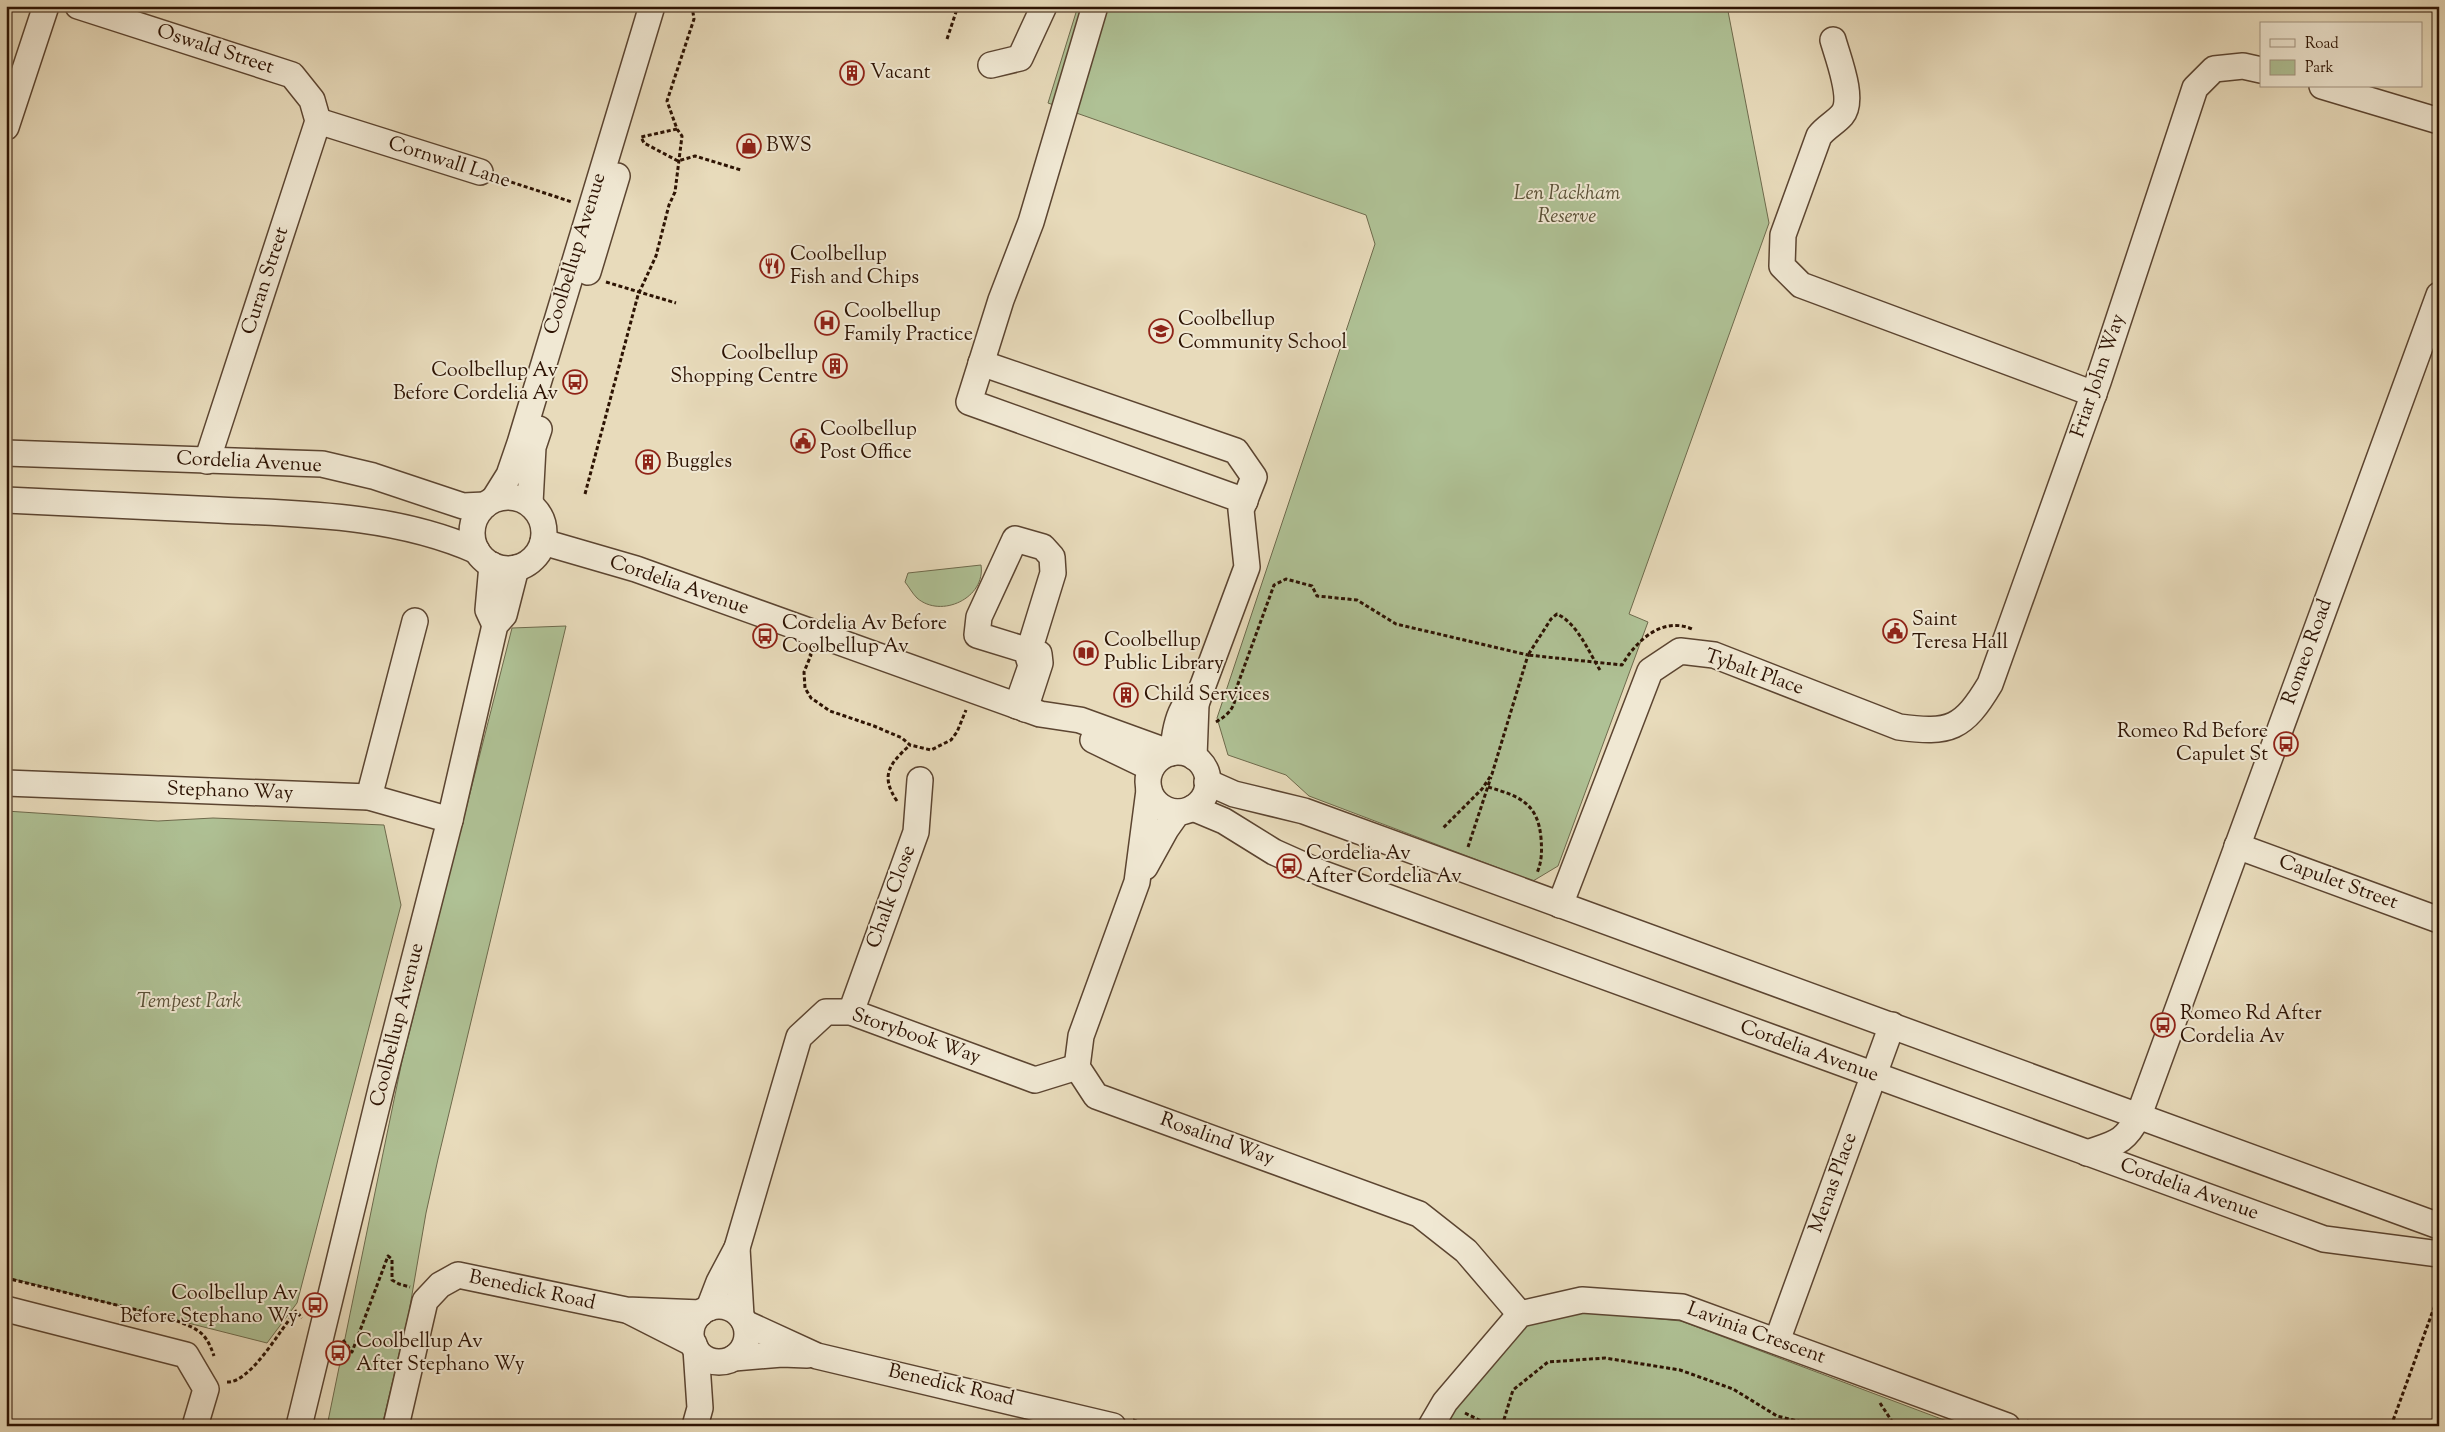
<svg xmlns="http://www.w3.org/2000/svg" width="2445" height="1432" viewBox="0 0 2445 1432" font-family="'Sorts Mill Goudy',serif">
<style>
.green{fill:#afc195;stroke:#6e6a4c}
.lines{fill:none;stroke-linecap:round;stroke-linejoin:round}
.minor-casing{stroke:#5c4531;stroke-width:28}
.path{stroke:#2d1303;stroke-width:3;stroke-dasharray:4 2.5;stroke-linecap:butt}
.minor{stroke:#f0e8d3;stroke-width:25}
.labels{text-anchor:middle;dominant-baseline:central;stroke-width:4;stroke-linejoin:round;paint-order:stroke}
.street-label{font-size:20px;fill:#2d1303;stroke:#f0e8d3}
.poi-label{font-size:20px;fill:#2d1303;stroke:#f0e8d3;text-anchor:start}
.park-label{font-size:20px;font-style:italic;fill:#5a5036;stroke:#f0e8d3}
</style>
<rect width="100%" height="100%" fill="#e8dbbb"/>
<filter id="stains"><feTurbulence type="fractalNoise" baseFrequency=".004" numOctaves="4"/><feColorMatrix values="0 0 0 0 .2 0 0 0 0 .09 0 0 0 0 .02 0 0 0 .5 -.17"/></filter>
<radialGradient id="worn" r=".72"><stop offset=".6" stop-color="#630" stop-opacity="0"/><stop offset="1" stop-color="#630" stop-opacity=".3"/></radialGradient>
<g class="green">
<polygon points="1078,6 1727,6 1769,223 1629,614 1648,622 1558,866 1533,881 1309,796 1286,775 1228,755 1217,718 1375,244 1366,215 1048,103"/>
<path d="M981,565c5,33 -40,54 -64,33 -5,-5 -8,-11 -12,-16l3,-9z"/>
<polygon points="566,626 438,1159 426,1213 409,1312 382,1426 327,1426 402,1061 512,628"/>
<polygon points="6,811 158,821 213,818 384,825 401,905 297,1303 267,1343 6,1277"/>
<polygon points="1585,1312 1681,1321 1960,1426 1444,1426 1456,1405 1527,1320"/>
</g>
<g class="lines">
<g class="minor-casing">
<g id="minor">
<polyline points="78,6 292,75 312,100 318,121 207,461"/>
<polyline points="1095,6 1031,222 1001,300 969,402 1245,501"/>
<path d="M1833,40c5,18 22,60 9,75 -7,8 -16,12 -23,21l-36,99 -1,31 19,19 293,109"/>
<polyline points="991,65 1020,58 1044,6"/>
<polyline points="2322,86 2439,121"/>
<polyline points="318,121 480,172"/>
<polyline points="6,127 46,6"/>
<polyline points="588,272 617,176"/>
<polyline points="981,363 1236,451 1254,477 1241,510 1247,567 1196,704 1194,757"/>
<polyline points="6,453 322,464 373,476 463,506 485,505"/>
<circle cx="508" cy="533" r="36"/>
<polyline points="494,499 509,475 520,443 652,6"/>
<path d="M6,500c71,3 142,7 213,10 87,4 177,5 258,41"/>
<polyline points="530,503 533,447 539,429"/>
<polyline points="543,542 636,569 1040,714 1080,720 1171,753"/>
<polyline points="492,565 488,610 495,625"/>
<polyline points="1017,706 1031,666 1028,656 1029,651 1053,573 1052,557 1043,547 1015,539 979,617 977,635 1039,654 1040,663 1025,709"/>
<polyline points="1093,740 1151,768"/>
<path d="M1173,752c1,-15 3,-30 10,-43l13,-5"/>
<circle cx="1178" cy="782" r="30"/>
<polyline points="1207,782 1234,794 1304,811 2439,1226"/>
<polyline points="6,783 369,797 450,820"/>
<polyline points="1149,790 1137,882 1081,1036 1077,1067 1096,1096 1419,1214 1466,1251 1520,1314"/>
<polyline points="369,797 415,621"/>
<polyline points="1193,808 1224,821 1274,852 1321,873 2324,1239 2439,1254"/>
<polyline points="2237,846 2439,920"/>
<polyline points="1145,867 1166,829 1178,812"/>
<path d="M1560,905l90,-234 30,-20 34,4 185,72c51,7 64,2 91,-43l108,-302 97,-294 19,-19 29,-3 18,4"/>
<polyline points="851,1012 916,832 920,780"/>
<path d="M2087,1153c28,-10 37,-9 52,-38l300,-820"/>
<polyline points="737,1248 741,1316"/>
<circle cx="719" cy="1334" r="28"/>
<polyline points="709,1308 719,1282 737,1248 799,1037 826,1012 851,1012 1035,1080 1077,1067"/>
<polyline points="6,1309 186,1355 206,1389 195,1426"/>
<polyline points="631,1312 694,1344"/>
<polyline points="745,1323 817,1356 1113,1426"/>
<polyline points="1777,1341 1892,1025"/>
<polyline points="734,1358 782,1354 807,1355"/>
<polyline points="299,1426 382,1085 450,820 495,625 504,615 516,568"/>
<polyline points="396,1426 425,1301 440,1285 458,1275 626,1310 701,1313"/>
<polyline points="695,1426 700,1408 696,1349"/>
<polyline points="1431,1426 1445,1402 1520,1314 1582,1300 1682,1307 2007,1426"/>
</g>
</g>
<g class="path">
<polyline points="947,39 958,6"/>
<polyline points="677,129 641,137 644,143 678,161 695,156 741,170"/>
<polyline points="499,178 572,202"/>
<polyline points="606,282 676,303"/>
<polyline points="585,494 638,295 656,256 669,205 675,192 682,136 677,129 667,101 694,19 692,6"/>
<polyline points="809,654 811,655 804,672 805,688 811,698 830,711 874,726 902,738 910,745 931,750 951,740 957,732 966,710"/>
<path d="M1600,670c-12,-19 -22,-46 -43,-56l-6,5 -23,36 94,10c14,-24 40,-49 70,-36"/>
<path d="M1216,722c12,-7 21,-16 19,-30l39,-107 12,-6 26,7 5,10 40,4 39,24 132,31 -36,119 -10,15 -39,39"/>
<path d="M1488,787c31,9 50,16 53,51 1,13 1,23 -4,35"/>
<path d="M897,801c-17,-25 -8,-37 13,-56"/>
<polyline points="1468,847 1491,777"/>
<path d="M6,1278l164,40c26,11 35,11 44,38"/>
<polyline points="343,1340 352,1352 388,1256 392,1259 392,1280 399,1284 410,1287"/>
<path d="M227,1382c24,1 54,-54 69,-71l6,7"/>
<polyline points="1880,1403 1895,1426"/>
<polyline points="1465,1413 1491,1426"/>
<polyline points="1133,1420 1152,1426"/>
<polyline points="2027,1421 2040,1426"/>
<polyline points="1502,1426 1513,1390 1548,1362 1605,1358 1680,1370 1733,1389 1777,1416 1818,1426"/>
<polyline points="2391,1426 2439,1294"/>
</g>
<use href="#minor" class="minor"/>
</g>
<defs>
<g id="building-ring" transform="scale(1.25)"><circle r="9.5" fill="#f0e8d3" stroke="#8f2418" stroke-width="1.5"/><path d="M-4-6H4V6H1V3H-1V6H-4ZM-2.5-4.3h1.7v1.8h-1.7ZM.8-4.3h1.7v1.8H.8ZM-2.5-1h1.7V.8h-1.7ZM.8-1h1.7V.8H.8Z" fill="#8f2418"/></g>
<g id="shop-ring" transform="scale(1.25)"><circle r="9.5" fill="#f0e8d3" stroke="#8f2418" stroke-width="1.5"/><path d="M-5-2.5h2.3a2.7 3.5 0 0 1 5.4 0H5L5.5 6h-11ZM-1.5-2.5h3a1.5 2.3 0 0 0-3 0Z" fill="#8f2418"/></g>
<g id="restaurant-ring" transform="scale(1.25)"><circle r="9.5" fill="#f0e8d3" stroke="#8f2418" stroke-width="1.5"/><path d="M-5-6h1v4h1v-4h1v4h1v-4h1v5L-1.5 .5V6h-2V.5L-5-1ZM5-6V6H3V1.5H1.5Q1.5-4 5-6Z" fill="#8f2418"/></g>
<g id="hospital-ring" transform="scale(1.25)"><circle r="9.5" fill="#f0e8d3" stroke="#8f2418" stroke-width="1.5"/><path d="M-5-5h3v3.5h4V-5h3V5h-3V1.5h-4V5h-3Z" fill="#8f2418"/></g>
<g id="school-ring" transform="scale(1.25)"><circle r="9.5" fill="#f0e8d3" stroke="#8f2418" stroke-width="1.5"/><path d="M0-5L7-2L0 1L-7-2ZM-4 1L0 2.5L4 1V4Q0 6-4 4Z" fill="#8f2418"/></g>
<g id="bus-ring" transform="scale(1.25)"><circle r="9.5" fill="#f0e8d3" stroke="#8f2418" stroke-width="1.5"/><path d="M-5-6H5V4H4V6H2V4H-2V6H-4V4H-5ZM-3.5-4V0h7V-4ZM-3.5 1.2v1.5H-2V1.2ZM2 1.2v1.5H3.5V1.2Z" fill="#8f2418"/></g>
<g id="civic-ring" transform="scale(1.25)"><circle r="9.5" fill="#f0e8d3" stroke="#8f2418" stroke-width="1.5"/><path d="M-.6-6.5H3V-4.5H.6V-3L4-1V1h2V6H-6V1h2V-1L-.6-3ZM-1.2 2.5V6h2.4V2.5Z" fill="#8f2418"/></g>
<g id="library-ring" transform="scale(1.25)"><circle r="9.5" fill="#f0e8d3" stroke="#8f2418" stroke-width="1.5"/><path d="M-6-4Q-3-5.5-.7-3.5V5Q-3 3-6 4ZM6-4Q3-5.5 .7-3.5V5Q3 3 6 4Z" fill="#8f2418"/></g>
</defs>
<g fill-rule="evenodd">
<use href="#building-ring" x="852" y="73"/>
<use href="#shop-ring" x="749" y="146"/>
<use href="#restaurant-ring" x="772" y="266"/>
<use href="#hospital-ring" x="827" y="323"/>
<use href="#school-ring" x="1161" y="331"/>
<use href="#building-ring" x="835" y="366"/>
<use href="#bus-ring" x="575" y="382"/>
<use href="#civic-ring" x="803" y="441"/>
<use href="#building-ring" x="648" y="462"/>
<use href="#civic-ring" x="1895" y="631"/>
<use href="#bus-ring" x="765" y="636"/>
<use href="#library-ring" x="1086" y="653"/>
<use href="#building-ring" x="1126" y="695"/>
<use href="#bus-ring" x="2286" y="744"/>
<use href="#bus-ring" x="1289" y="866"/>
<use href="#bus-ring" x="2163" y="1025"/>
<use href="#bus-ring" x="315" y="1305"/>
<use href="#bus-ring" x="338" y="1353"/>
</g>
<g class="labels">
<g class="street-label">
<text transform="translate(215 50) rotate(18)">Oswald Street</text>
<text transform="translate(449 163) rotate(18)">Cornwall Lane</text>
<text transform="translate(576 254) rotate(-73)">Coolbellup Avenue</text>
<text transform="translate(266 281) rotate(-72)">Curan Street</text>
<text transform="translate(2099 376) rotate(-71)">Friar John Way</text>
<text transform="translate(249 463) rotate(3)">Cordelia Avenue</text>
<text transform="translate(679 586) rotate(19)">Cordelia Avenue</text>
<text transform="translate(2308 652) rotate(-70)">Romeo Road</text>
<text transform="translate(1754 673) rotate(19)">Tybalt Place</text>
<text transform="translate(230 792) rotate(2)">Stephano Way</text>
<text transform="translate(2338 883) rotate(20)">Capulet Street</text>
<text transform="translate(892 897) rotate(-70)">Chalk Close</text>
<text transform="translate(398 1025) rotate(-76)">Coolbellup Avenue</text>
<text transform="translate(916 1037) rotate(19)">Storybook Way</text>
<text transform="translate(1809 1052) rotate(20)">Cordelia Avenue</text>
<text transform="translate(1217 1140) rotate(20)">Rosalind Way</text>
<text transform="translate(1834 1183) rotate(-70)">Menas Place</text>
<text transform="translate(2189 1190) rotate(20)">Cordelia Avenue</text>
<text transform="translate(532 1291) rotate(12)">Benedick Road</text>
<text transform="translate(1756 1334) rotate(20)">Lavinia Crescent</text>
<text transform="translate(951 1386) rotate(13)">Benedick Road</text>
</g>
<g class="poi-label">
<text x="870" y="73">Vacant</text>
<text x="766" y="146">BWS</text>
<text x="790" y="255">Coolbellup<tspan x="790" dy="23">Fish and Chips</tspan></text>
<text x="844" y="312">Coolbellup<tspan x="844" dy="23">Family Practice</tspan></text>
<text x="1178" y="320">Coolbellup<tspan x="1178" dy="23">Community School</tspan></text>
<text x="818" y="354" text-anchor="end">Coolbellup<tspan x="818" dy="23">Shopping Centre</tspan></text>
<text x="558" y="371" text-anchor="end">Coolbellup Av<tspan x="558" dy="23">Before Cordelia Av</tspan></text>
<text x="820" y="430">Coolbellup<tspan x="820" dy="23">Post Office</tspan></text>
<text x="666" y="462">Buggles</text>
<text x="1912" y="620">Saint<tspan x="1912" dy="23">Teresa Hall</tspan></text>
<text x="782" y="624">Cordelia Av Before<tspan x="782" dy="23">Coolbellup Av</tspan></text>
<text x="1104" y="641">Coolbellup<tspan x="1104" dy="23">Public Library</tspan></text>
<text x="1144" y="695">Child Services</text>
<text x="2268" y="732" text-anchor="end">Romeo Rd Before<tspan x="2268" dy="23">Capulet St</tspan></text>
<text x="1306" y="854">Cordelia Av<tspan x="1306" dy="23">After Cordelia Av</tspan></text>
<text x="2180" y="1014">Romeo Rd After<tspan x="2180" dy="23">Cordelia Av</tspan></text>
<text x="298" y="1294" text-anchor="end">Coolbellup Av<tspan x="298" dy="23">Before Stephano Wy</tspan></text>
<text x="356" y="1342">Coolbellup Av<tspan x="356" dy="23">After Stephano Wy</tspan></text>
</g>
<g class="park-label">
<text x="1567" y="194">Len Packham<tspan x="1567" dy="23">Reserve</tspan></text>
<text x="189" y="1002">Tempest Park</text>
</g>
</g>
<rect width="2445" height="1432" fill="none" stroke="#e8dbbb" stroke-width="25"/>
<rect x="8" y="8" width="2430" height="1417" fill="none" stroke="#2d1303" stroke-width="2.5"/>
<rect x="12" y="12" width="2420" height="1407" fill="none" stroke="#2d1303"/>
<rect x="2260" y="22" width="162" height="65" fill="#f0e8d3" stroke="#a29380"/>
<rect x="2270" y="39" width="25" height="8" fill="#f0e8d3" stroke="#a29380"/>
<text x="2305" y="48" font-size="15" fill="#2d1303">Road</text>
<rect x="2270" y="60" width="25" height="15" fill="#afc195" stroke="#a29380"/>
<text x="2305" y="72" font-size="15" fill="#2d1303">Park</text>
<rect width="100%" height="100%" filter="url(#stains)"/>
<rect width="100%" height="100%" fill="url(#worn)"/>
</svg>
